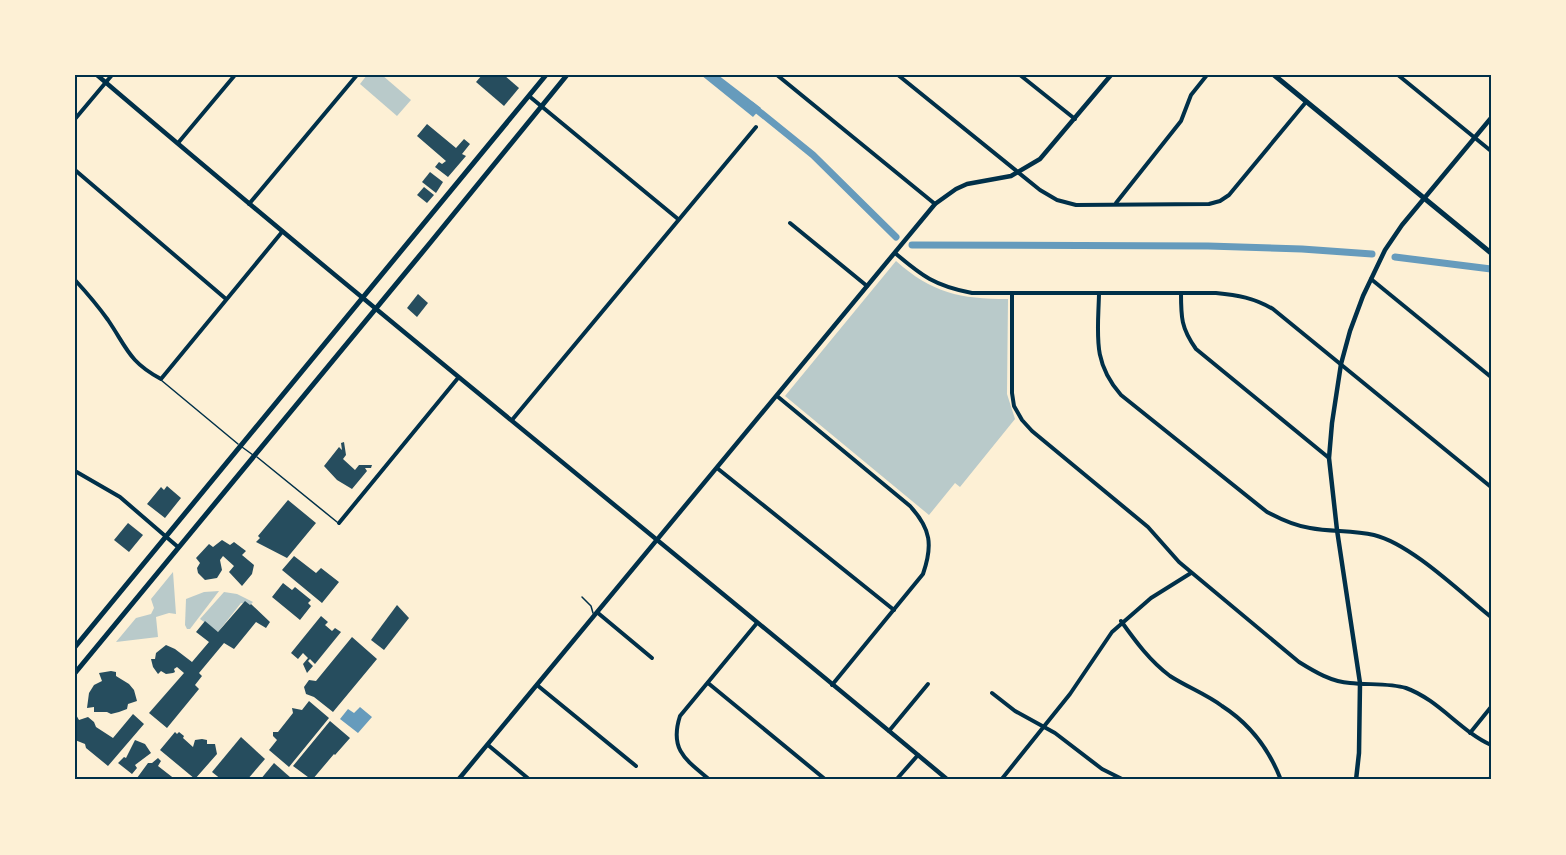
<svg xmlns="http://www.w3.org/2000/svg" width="1566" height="855" viewBox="0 0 1566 855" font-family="Quicksand,sans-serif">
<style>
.green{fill:#b9caca}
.water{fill:#669bbc}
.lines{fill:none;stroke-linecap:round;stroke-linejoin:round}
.canal{stroke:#669bbc;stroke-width:7}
.building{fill:#264d5e}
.service{stroke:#003049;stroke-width:1.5}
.minor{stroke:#003049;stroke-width:4}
.tertiary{stroke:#003049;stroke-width:4.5}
.secondary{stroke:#003049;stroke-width:5}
.primary{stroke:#003049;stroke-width:5}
.neatline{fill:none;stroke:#003049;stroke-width:2}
</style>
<rect width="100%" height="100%" fill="#fdf0d5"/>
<g class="green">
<polygon points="367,75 382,75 411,100 397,116 360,84"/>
<path d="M896,261c36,32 64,38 112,38l-1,95 8,25 -55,68 -5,-4 -26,32 -144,-119z"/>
<polygon points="173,572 176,614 169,613 156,617 158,637 116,642 136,618 151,614 154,608 151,599"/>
<polygon points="219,591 190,629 187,629 185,625 186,599 204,592"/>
<polygon points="224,592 237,594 253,602 250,605 241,603 218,632 200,619"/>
</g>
<g class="water">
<polygon points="701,75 718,75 761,108 753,117"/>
<polygon points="360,707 372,717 358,733 340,719 348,709 354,713"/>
</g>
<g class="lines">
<g class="canal">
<polyline points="751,105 813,155 896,237"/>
<polyline points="912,245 1208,246 1302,249 1372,254"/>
<polyline points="1395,257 1491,269"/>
</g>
</g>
<g class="building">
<polygon points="482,75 504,75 519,88 504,106 476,82"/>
<polygon points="427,124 456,148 464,139 470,144 462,154 466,156 448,177 435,167 439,162 442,164 446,161 417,136"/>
<polygon points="430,172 443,182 436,193 422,182"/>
<polygon points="424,187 434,195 427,203 417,195"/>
<polygon points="418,294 428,303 417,317 407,308"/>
<polygon points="344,442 346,455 343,459 355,470 359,465 372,465 371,468 365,468 367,471 352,489 337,480 324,466 339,447 342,450 341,443"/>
<polygon points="167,486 181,498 165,518 147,504 161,487 164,490"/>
<polygon points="288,500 316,523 287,558 256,542 260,538 258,536"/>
<polygon points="128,523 143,535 129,552 114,540"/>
<polygon points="222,540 230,545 234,542 246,551 242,555 254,565 252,574 242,586 229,572 234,566 223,556 220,560 222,570 217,578 205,580 198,573 197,568 200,563 196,558 209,544 213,547"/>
<polygon points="294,556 316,573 321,568 339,582 322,603 282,570"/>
<polygon points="283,583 292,590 295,587 311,600 308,603 311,606 300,620 272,597"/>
<polygon points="245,601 250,605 251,604 270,622 266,628 256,622 234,649 224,643 199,673 202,676 195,685 199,689 167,728 149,713 184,673 177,667 174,669 175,672 173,673 166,674 161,671 158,674 153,667 151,659 155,659 156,653 166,645 175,649 192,662 209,642 196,632 205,621 218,632"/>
<polygon points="397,605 409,618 384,650 371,640"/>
<polygon points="321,616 328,622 325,625 332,631 335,628 341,632 315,664 310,659 308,661 313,666 307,673 303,664 308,658 303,653 298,659 291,653"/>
<polygon points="352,637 377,659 333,712 314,697 306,694 304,687 309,680 316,681"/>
<polygon points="111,671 116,672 116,676 129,684 134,690 137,701 128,704 127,709 119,712 111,714 107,712 94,712 94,707 87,708 89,693 94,685 102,681 99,673"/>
<polygon points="309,701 329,718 289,767 269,750 277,740 273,736 273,732 278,732 293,713 292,708 302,710"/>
<polygon points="75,713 79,720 88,717 94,722 96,727 113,738 133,714 144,724 108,766 86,748 85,744 75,740"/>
<polygon points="330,721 350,738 335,755 334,754 312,780 293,766"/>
<polygon points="175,732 177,734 179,732 184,736 183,738 193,747 195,740 202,739 207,740 207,744 215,744 217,754 195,779 160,750"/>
<polygon points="241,737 265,759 247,780 222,780 212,772"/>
<polygon points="135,740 145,744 151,753 135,765 137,768 132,774 118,763 124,757 126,758"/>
<polygon points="158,758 161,761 158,766 176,780 139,780 137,778 148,763 152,763"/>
<polygon points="274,763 291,778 289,780 260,780"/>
</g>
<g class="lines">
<g class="service">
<polyline points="161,380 238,444"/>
<polyline points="242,447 253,455"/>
<polyline points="257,457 337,522"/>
<polyline points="582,597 591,606 593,613"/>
</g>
<g class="minor">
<polyline points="777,75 935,204"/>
<polyline points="898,75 1040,190 1057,200 1076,205 1209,204 1220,201 1229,195 1306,102"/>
<polyline points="1020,75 1075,119"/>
<polyline points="1398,75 1491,151"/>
<polyline points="529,96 678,219"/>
<polyline points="75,119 112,75"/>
<polyline points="178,143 235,75"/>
<polyline points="75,170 226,299"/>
<polyline points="1116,203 1181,121 1191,95 1207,75"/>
<polyline points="249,204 357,75"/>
<polyline points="790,223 867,286"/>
<path d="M895,253c27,23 40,33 77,40h244c22,2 38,5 57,16l218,178"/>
<polyline points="1371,279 1491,377"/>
<path d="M75,280c12,13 23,26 33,40 19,28 21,42 53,59l121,-147"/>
<path d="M1012,293v100l2,13 8,14 10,11 116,96 31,35 120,100c16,10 33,20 51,21 18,2 40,0 56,5 33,12 54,43 85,57"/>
<path d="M1181,293c0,24 0,35 15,56l133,109"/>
<path d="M1099,294c-1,41 -7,68 22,101l146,117c13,7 27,14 43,16 21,4 43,2 64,7 37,9 87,58 117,82"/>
<path d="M777,396l133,110c21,23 23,39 13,68l-91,111"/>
<polyline points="512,420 756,127"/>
<polyline points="717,468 894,610"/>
<polyline points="75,471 120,497 178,547"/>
<polyline points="339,523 458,378"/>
<polyline points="598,613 652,658"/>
<path d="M1121,621c15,21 29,40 49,55 17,11 36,18 52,30 28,18 47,43 59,74"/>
<polyline points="708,683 826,780"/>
<polyline points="537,685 636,766"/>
<polyline points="992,693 1015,711 1055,733 1102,769 1124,780"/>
<polyline points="889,731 928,684"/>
<polyline points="1470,733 1491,707"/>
<polyline points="488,745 530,780"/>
<path d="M710,780c-24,-20 -41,-30 -30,-64l77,-93"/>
<polyline points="896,780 918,755"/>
<polyline points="1001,780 1070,694 1112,632 1151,598 1191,573"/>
<polyline points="1489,780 1491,777"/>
</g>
<g class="tertiary">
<path d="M97,75c280,239 568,469 851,705"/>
<polyline points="458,780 935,204 956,189 967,184 1011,176 1040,159 1111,75"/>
<polyline points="1356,780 1359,753 1360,683 1337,530 1329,458 1332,423 1341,364 1350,331 1363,296 1385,250 1402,225 1491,118"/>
</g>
<polyline class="secondary" points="1274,75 1491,253"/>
<g class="primary">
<polyline points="75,647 546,75"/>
<polyline points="75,673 430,243 567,75"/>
</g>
</g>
<rect width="1566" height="855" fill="none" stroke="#fdf0d5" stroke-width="153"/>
<rect x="76" y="76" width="1414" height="702" class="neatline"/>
</svg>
